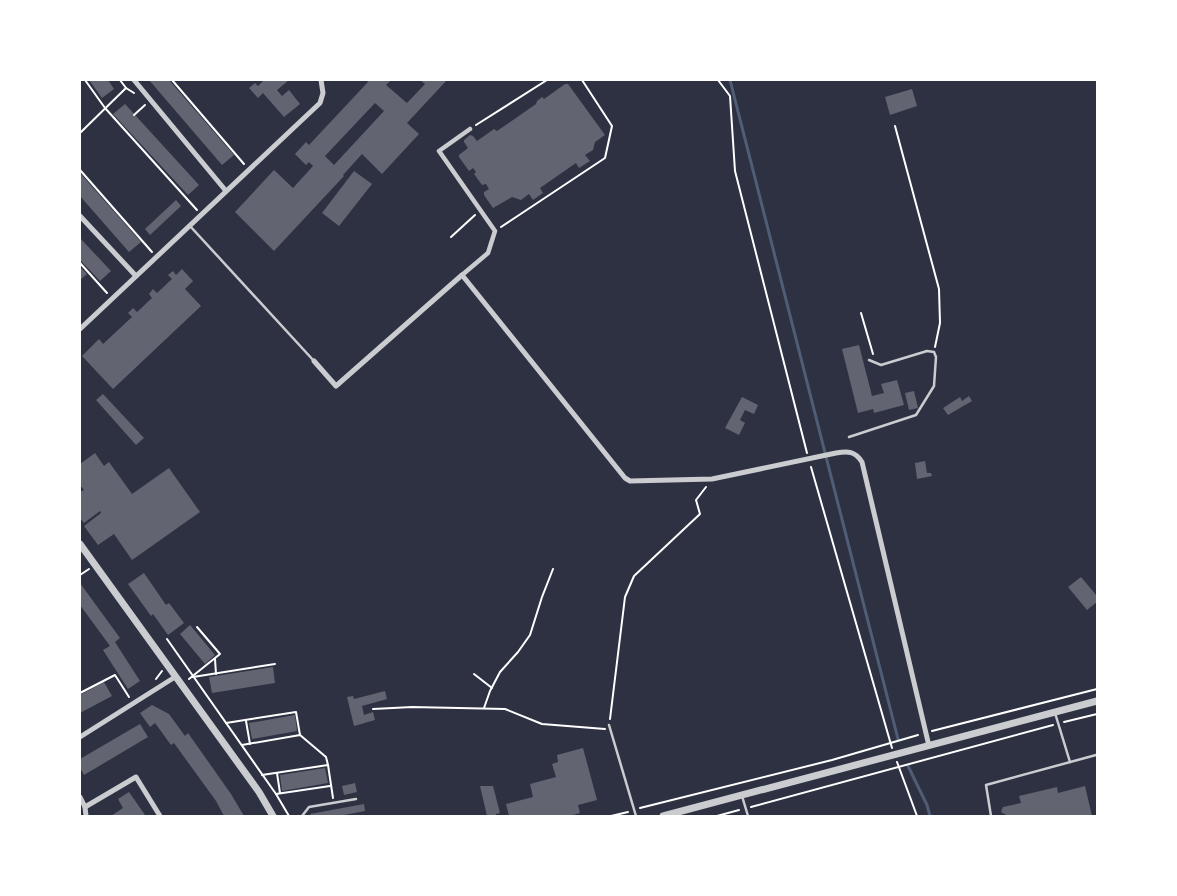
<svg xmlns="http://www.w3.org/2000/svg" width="1177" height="896" viewBox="0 0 1177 896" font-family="'Exo 2',sans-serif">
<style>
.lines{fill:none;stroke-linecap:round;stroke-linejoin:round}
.stream{stroke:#4f5d75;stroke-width:3}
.building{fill:#626471;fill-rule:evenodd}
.path{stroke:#fff;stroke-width:2}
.service{stroke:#caccd0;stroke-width:2.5}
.pedestrian{stroke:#caccd0;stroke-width:4.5}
.minor{stroke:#caccd0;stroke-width:5}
.tertiary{stroke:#caccd0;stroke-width:7}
</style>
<rect width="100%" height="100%" fill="#2d3142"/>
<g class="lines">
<g class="stream">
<polyline points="730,80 898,739"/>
<polyline points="908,766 927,805 930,816"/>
</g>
</g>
<g class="building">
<polygon points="89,80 108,80 114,89 102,98"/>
<polygon points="149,80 169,80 234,155 222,165"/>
<polygon points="264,80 289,80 277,90 282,96 289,90 300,104 284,117 263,93 258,98 249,88 255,83 258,86"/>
<path d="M367,80h24l-5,5 21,18 18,-19 -5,-4h27l-40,43 12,11 -37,40 -20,-20 -19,21 1,1 -70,75 -39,-39 39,-42 19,18 20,-22 -4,-4 -3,3 -11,-11 11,-12 3,3 59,-63zM375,103l9,8 -50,54 -9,-9z"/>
<polygon points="565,84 568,84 605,135 595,142 593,150 585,155 590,161 579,168 576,163 540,188 543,193 533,200 529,194 521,200 512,197 493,208 484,195 484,192 489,189 486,184 482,185 474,174 476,172 473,168 469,171 459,157 459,155 468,148 464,142 464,140 470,135 473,136 477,141 494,129 497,131 536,104 537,101 542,97 544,99"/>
<polygon points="912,89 917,106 890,115 885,97"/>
<polygon points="125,104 199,185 188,195 113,114"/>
<polygon points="354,171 372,184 339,226 322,213"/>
<polygon points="80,173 141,242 129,252 80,196"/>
<polygon points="176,200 181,206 150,235 145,229"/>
<polygon points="80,238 111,271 100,281 80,260"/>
<polygon points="81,268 87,274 80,280 80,269"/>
<polygon points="182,269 193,281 185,289 201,306 113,389 82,356 99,339 103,344 132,317 128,313 133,308 137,312 152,298 149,294 153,289 157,293 172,279 168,275 173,271 176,275"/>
<polygon points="859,345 872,396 884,393 881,384 897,380 904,405 874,413 873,409 858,413 842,349"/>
<polygon points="914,391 918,408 909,410 905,393"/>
<polygon points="103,394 144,438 136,445 96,400"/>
<polygon points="969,396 972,401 948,415 943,408 960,397 962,401"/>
<polygon points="742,397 758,405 754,414 745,410 740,420 745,423 739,435 725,428"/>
<polygon points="95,453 104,466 109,462 132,494 169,468 200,512 132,560 114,534 98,545 84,526 101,513 100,511 84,523 80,518 80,492 84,490 80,485 80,464"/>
<polygon points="925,461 927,473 931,473 932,476 917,479 915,463"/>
<polygon points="144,573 166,605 169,603 184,623 168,635 153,614 151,616 128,584"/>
<polygon points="1081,577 1097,596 1097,602 1087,610 1068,587"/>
<polygon points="80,583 120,638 115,642 140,681 128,689 103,650 110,646 80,605"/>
<polygon points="190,625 215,655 205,664 180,634"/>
<polygon points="273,667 275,683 212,693 209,677"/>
<polygon points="104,682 112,696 80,713 80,695"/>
<polygon points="385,691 387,699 362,706 364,715 373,712 375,720 354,726 347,697 353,696 354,699"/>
<polygon points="152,705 169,714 185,736 188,733 231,794 244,816 224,816 216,801 174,743 171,745 155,723 150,727 140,713"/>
<polygon points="295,715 297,731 252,739 249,723"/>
<polygon points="140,724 148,737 84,775 80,768 80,759"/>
<polygon points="583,748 597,800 578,805 580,813 569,816 509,816 506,804 533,797 530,784 556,777 552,764 558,762 557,755"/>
<polygon points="325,768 328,783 282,791 280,775"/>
<polygon points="355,783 357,792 344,795 342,786"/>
<polygon points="480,786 493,786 500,813 496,814 496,816 487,816"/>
<polygon points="1085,786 1092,816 1008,816 1001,812 1003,807 1021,803 1019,796 1057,787 1058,793"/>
<polygon points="129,792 145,815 111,816 123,808 118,799"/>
<polygon points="364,804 365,811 339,816 311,816 310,814"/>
</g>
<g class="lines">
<g class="path">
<polyline points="85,80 105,108 197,210"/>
<polyline points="172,80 244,164"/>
<polyline points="718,80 730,96 735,171 807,453"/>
<polyline points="126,88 134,93"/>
<polyline points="134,115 145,105"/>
<polyline points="476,125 547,80"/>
<polyline points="895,126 939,289 940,323 935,347"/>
<polyline points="80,133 126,88 120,80"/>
<polyline points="80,170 152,252"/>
<polyline points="501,227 605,158 612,126 582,80"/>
<polyline points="451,237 475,215"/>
<polyline points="80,263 107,293"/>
<polyline points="861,313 873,354"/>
<polyline points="811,467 892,748"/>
<polyline points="80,575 89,569"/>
<polyline points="167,639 276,794 289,816"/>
<polyline points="215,659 216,674"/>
<polyline points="474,674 492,688"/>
<polyline points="193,677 275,664"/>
<polyline points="156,679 162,671"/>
<polyline points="189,679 220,654 197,627"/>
<polyline points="80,693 115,675 129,697"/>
<polyline points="484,708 490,691 500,672 518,652 530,635 542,597 553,569"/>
<polyline points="373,709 412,707 505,709 542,724 605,729"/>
<polyline points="610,719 625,597 634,576 700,514 696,500 706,487"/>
<polyline points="246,721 250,744"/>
<polyline points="1064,722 1097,714"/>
<polyline points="226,723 296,712 300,735"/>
<polyline points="932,731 1097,689"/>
<polyline points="242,745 300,735 326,757 328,765"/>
<polyline points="897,762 917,816"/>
<polyline points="277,773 280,793"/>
<polyline points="262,775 328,765 333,798"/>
<polyline points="276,794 330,786"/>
<polyline points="751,807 1053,725"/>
<polyline points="640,808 832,760 918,735"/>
<polyline points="611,816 628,812"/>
<polyline points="717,816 739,810"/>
</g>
<g class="service">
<polyline points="190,226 314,361"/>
<polyline points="849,437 916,415 934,386 936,357 934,352 927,351 881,365 869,360"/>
<polyline points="1055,713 1070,762"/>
<polyline points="609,725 636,816"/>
<polyline points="742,796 748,816"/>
<polyline points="302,816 309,807 356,799"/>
<polyline points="991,816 986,785 1096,755"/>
</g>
<polyline class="pedestrian" points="462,275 488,253 495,231 439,151 470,129"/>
<g class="minor">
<polyline points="134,80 226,191"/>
<polyline points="80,216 136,276"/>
<polyline points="80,329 320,103 323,93 321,80"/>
<path d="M314,361l22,25 126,-111 163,203 5,3 82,-2 124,-26c12,-2 19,-2 26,9l67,284"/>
<polyline points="80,737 175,677"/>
<polyline points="80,797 85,807 86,816"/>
<polyline points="85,807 136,777 160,816"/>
</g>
<g class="tertiary">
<polyline points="80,544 259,792 273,816"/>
<polyline points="663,816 1097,701"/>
</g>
</g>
<rect width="1177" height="896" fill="none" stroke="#ffffff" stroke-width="162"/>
</svg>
